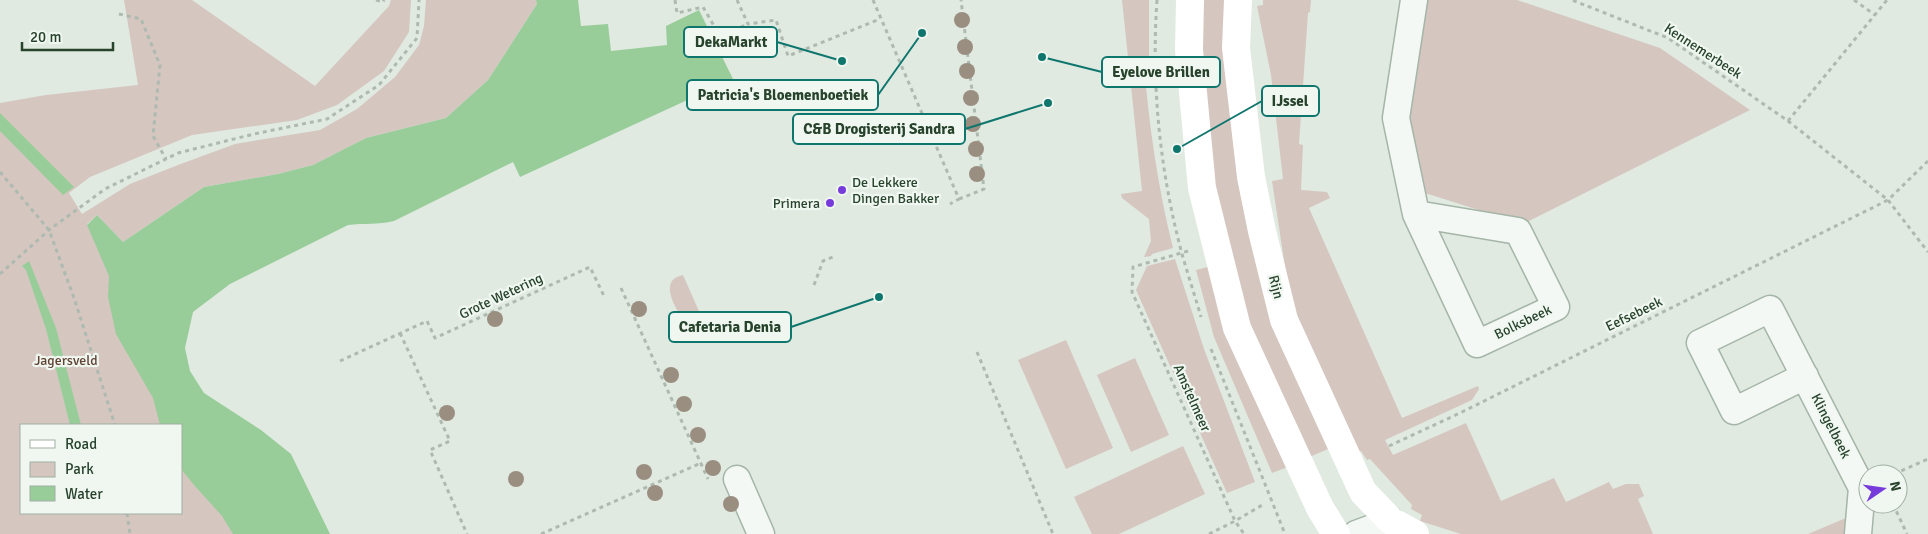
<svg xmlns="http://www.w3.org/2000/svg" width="1928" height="534" viewBox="0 0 1928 534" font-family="Signika,sans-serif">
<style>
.green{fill:#d5c6c0}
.water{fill:#98cd9a}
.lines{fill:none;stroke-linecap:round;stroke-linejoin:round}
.street-casing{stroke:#a5b5a7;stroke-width:29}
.path{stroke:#aebab0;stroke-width:3;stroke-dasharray:4 4;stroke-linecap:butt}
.street{stroke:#f3f8f4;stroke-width:26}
.secondary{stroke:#fff;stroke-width:28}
.tree{fill:#9a8e81}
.poi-dot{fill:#763bda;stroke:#f0f7f1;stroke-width:2}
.labels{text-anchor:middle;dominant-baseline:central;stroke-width:4.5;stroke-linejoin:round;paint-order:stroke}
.street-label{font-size:14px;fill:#27432c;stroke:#f0f7f1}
.poi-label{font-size:14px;fill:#27432c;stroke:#f0f7f1;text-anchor:start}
.park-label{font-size:14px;fill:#604233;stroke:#f0f7f1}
.leader{fill:none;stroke:#0f766e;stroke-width:2}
.callout-dot{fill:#0f766e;stroke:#f0f7f1;stroke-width:2}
.callout{fill:#f0f7f1;stroke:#0f766e;stroke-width:2}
.callout-label{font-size:15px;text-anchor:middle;font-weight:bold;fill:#27432c}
</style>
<rect width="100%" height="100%" fill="#e0eae1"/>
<g class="green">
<polygon points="124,0 192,0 315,86 389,6 391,0 411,0 409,32 384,71 337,105 297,120 192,135 90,177 69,193 82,214 130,184 178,165 235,144 320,130 357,109 395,77 419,45 424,26 426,0 536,0 537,4 488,80 446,118 366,138 313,165 278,174 204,187 123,242 97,215 87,224 108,272 167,425 21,425 21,513 181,513 181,457 241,534 0,534 0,103 46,95 138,85"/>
<path d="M1122,0h27v64h-5c5,62 14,124 29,184l-21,6 -1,2 -7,1 7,-16 -2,-22 -27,-21 -1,-4 21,-3z"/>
<polygon points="1200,0 1231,0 1237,137 1335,446 1307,458 1248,320 1219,216 1203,105"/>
<polygon points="1263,0 1311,0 1310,12 1308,13 1299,144 1303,145 1301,190 1327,192 1330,198 1309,208 1402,418 1478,386 1479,389 1472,400 1385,440 1393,455 1466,423 1501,501 1554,478 1566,502 1609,482 1613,489 1626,484 1639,484 1644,496 1638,499 1653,534 1461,534 1420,521 1422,515 1411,509 1412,505 1370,459 1367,460 1361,451 1356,453 1290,300 1272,181 1283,179 1271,75 1257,6 1263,5"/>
<polygon points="1423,0 1517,0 1660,48 1750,110 1523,224 1425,193 1413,181 1403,129"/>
<polygon points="1175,259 1204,349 1255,482 1227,493 1136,290 1147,266"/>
<polygon points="1215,265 1293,465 1272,473 1214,337 1196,270"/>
<path d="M683,275l19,43 -10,4 -9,-3c-6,-8 -18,-28 -11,-38 2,-3 7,-5 11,-6z"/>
<polygon points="1066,340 1113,448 1066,469 1018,360"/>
<polygon points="1135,358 1169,435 1131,452 1097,375"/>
<polygon points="1183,446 1205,494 1119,534 1092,534 1074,497"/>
<polygon points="1853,515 1851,534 1808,534"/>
</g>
<g class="water">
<path d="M536,0h42l3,26 27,-2 3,27 56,-6 -1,-19 33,-16 34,69 -213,98 -7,-15 -119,59c-16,4 -30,2 -46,4l-118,59 -37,28 -8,36 5,23 14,22 57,37 30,24 39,80h-97l-11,-18 -28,-31 -13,-16v-44h-21l-7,-27 -37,-64 -8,-37 1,-21 -22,-51 10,-10 26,27 81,-55 74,-13 35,-9 53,-27 80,-20 42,-38 49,-76z"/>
<polygon points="0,113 74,187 63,195 0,131"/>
<polygon points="29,261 56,328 81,425 70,425 46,329 26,270 22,266"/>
</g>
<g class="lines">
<g class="street-casing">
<g id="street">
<polyline points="1414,0 1396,118 1416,214 1477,344 1556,307 1518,231 1416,214"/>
<polyline points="1805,376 1734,411 1700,343 1770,309 1862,488 1858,534"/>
<polyline points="737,479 761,534"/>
<polyline points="1356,534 1391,521 1389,534"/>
</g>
</g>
<g class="path">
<polyline points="376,0 383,2 384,0"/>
<polyline points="675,0 677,13 703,7 720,36 748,24"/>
<polyline points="737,0 748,24 776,20 788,56 880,19"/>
<polyline points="873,0 959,199 950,204"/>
<path d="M1157,0c-6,85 3,172 25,254 6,21 13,42 19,63"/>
<polyline points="1854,0 1875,15"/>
<polyline points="119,14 141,19 160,65 153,136 166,159"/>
<polyline points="1788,121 1887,0"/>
<polyline points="1928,161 1888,200 1928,252"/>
<polyline points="0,172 49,230 74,298 115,425"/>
<polyline points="959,199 984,189 961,0"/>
<polyline points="1188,251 1133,267 1132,292 1235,521 1244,534"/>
<polyline points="0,274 49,230 105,189 178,153 254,134 327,119 379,85 417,38 419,0"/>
<polyline points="814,285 823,261 835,256"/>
<polyline points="621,288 708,479"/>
<polyline points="400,333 450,441 430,450 467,534"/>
<polyline points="1211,349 1285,534"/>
<polyline points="977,352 1053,534"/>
<polyline points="340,361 427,321 435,338 590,267 604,296"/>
<polyline points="1389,446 1460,413 1888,200 1788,121 1668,38 1572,0"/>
<polyline points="1894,474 1928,459"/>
<polyline points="1893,504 1907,534"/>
<polyline points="127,513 130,534"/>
<polyline points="541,534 701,463"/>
<polyline points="1209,534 1235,521 1264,504"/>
</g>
<use href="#street" class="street"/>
<g class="secondary">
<polyline points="1190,0 1189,50 1202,188 1237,328 1320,508 1336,534"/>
<polyline points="1238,0 1236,48 1251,177 1262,231 1284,320 1363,492 1391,521 1415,534"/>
</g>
</g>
<g class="tree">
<circle cx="962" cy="20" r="8"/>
<circle cx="965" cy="47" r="8"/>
<circle cx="967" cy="71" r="8"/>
<circle cx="971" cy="98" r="8"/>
<circle cx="973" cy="124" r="8"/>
<circle cx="976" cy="149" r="8"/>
<circle cx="977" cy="174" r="8"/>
<circle cx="639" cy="309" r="8"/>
<circle cx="495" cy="319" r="8"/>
<circle cx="671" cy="375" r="8"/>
<circle cx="684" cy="404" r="8"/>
<circle cx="447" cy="413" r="8"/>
<circle cx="698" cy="435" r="8"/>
<circle cx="713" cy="468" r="8"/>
<circle cx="644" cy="472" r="8"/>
<circle cx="516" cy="479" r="8"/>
<circle cx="655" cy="493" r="8"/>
<circle cx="731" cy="504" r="8"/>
</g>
<g class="poi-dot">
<circle cx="842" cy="190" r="5"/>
<circle cx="830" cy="203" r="5"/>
</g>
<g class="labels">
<g class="street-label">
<text transform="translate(1703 51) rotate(33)">Kennemerbeek</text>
<text transform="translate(1276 287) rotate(76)">Rijn</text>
<text transform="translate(501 296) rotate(-25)">Grote Wetering</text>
<text transform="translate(1634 314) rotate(-26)">Eefsebeek</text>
<text transform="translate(1523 322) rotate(-26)">Bolksbeek</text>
<text transform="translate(1192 398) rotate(66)">Amstelmeer</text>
<text transform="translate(1831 426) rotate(63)">Klingelbeek</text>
</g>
<g class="poi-label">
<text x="852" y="182">De Lekkere<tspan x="852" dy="16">Dingen Bakker</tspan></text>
<text x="820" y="203" text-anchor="end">Primera</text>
</g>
<g class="park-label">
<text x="66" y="360">Jagersveld</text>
</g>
</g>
<path class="leader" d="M842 61L777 42M1042 57L1102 72M922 33L878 95M1177 149L1262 101M1048 103L965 129M879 297L791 327"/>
<g class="callout-dot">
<circle cx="842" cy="61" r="5"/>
<circle cx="1042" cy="57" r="5"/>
<circle cx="922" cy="33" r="5"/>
<circle cx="1177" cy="149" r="5"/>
<circle cx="1048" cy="103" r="5"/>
<circle cx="879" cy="297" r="5"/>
</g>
<g class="callout">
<rect x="684" y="27" width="93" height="30" rx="5"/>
<rect x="1102" y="57" width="118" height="30" rx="5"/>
<rect x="687" y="80" width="191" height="30" rx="5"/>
<rect x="1262" y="86" width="57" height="30" rx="5"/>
<rect x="793" y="114" width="172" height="30" rx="5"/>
<rect x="669" y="312" width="122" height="30" rx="5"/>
</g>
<g class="callout-label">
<text x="731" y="47">DekaMarkt</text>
<text x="1161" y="77">Eyelove Brillen</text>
<text x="783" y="100">Patricia's Bloemenboetiek</text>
<text x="1290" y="106">IJssel</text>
<text x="879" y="134">C&amp;B Drogisterij Sandra</text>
<text x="730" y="332">Cafetaria Denia</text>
</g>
<rect x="20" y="424" width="162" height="90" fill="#f0f7f1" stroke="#a0afa2"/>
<rect x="30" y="440" width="25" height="8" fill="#ffffff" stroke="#a0afa2"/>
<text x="65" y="449" font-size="15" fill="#27432c">Road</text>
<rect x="30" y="462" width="25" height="15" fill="#d5c6c0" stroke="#a0afa2"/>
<text x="65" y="474" font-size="15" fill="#27432c">Park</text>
<rect x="30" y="486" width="25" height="15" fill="#98cd9a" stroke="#a0afa2"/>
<text x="65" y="499" font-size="15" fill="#27432c">Water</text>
<g transform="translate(1883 489) rotate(77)"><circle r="24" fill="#f0f7f1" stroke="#a0afa2"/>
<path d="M0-4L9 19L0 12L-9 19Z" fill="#763bda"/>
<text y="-8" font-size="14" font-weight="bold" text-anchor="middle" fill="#27432c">N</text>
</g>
<path d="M22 42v8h91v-8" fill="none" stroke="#27432c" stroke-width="2.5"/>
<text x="30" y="42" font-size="15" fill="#27432c" stroke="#f0f7f1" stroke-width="4" paint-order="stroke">20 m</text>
</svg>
